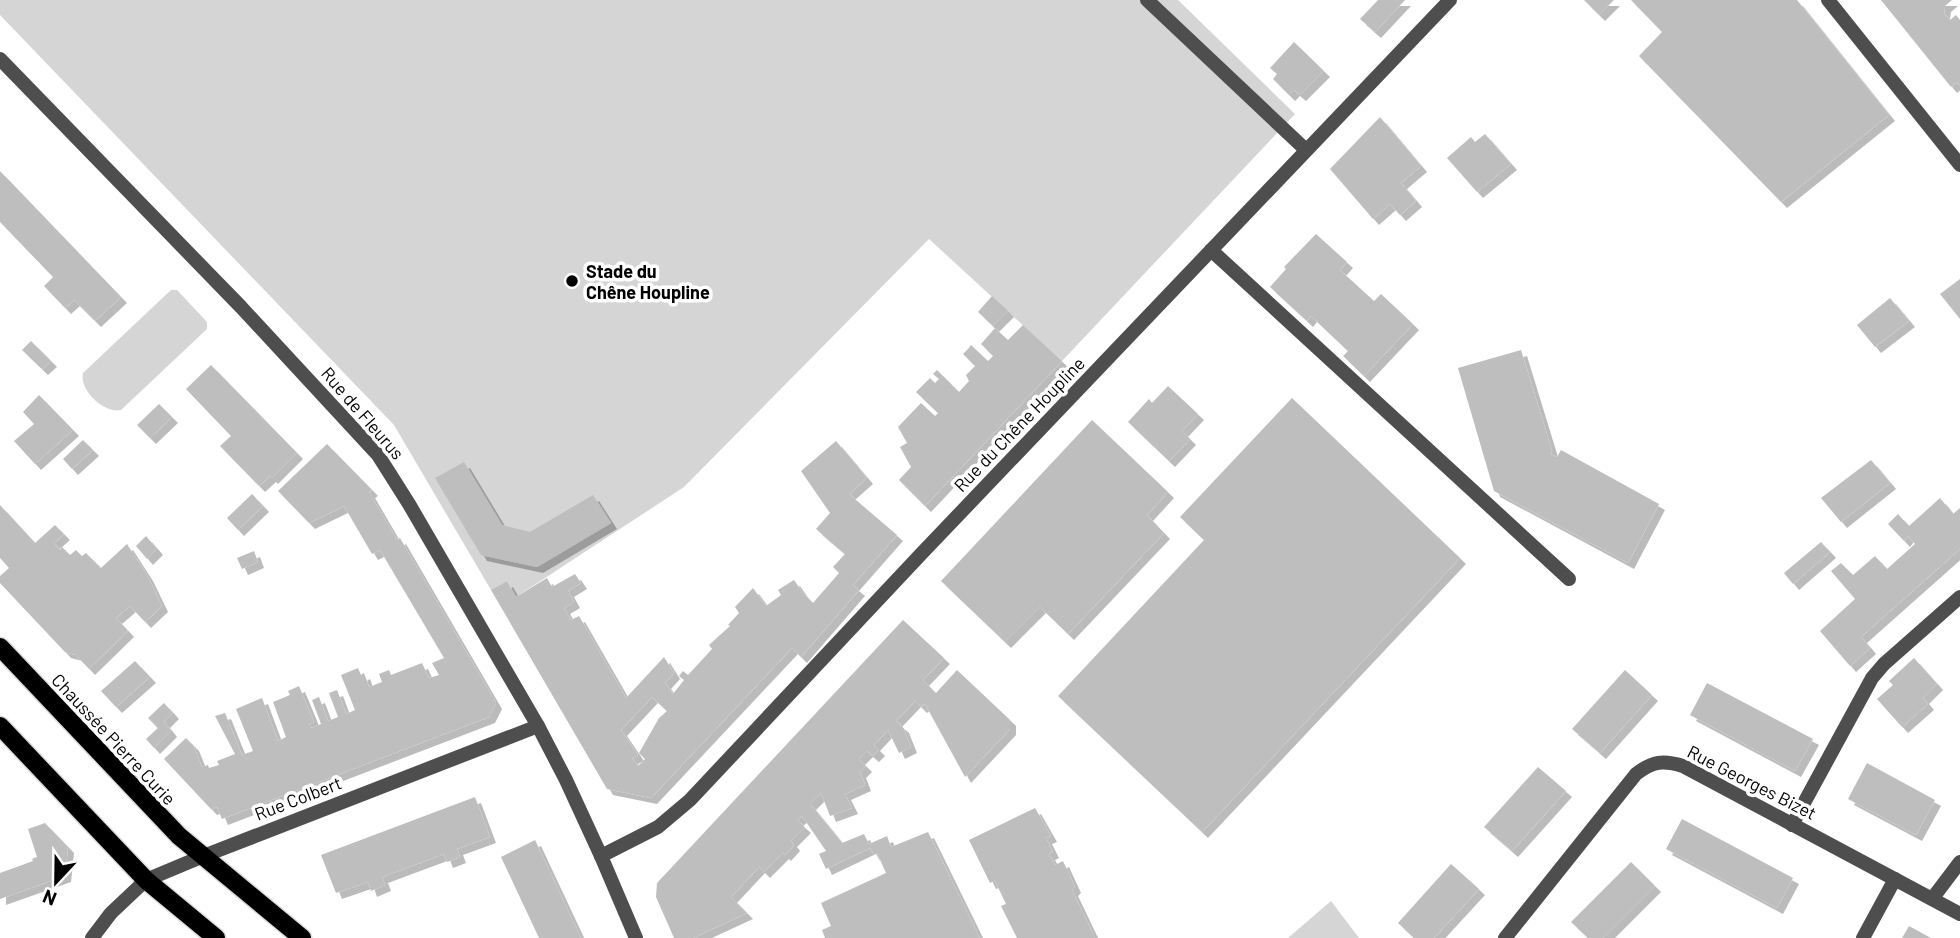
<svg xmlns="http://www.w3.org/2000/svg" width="1960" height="938" viewBox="0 0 1960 938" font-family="Barlow,sans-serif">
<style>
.green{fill:#d5d5d5}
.building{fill:#bebebe;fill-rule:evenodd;filter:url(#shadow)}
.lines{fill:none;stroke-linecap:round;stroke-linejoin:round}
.primary-casing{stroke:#dbdbdb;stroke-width:21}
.service{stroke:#4e4e4e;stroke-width:14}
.minor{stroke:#4e4e4e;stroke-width:14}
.tertiary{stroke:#4e4e4e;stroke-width:14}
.primary{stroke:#000;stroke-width:18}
.poi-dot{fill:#000;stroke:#fff;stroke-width:2.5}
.labels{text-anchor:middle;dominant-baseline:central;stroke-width:7;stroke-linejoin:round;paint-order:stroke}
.poi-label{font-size:18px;font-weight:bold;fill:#000;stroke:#fff;text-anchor:start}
.street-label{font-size:18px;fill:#000;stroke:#fff}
</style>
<defs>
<filter id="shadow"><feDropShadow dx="6" dy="6" stdDeviation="0" flood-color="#0004"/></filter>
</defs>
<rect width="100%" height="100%" fill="#fff"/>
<g class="green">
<polygon points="0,0 1178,0 1295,114 1062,361 929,239 684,487 516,597 507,581 491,590 394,425 0,15"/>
<path d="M171,290h6l30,32v7l-86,81c-17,4 -42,-20 -38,-37z"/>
<polygon points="1331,901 1359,938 1288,938"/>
</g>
<g class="building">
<polygon points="1378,0 1405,0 1375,32 1360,19"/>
<polygon points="1584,0 1614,0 1599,15"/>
<polygon points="1631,0 1797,0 1889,115 1781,202 1639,56 1662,32"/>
<polygon points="1881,0 1952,0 1945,6 1944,13 1950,20 1956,15 1960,20 1960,86 1957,82 1951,87"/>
<polygon points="1294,42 1324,71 1300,95 1294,90 1289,95 1273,79 1277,74 1270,68"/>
<polygon points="1380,117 1421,166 1401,183 1416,201 1400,215 1390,204 1373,219 1330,169"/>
<polygon points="1485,134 1511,164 1477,192 1447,158 1471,137 1475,142"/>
<polygon points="0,171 121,297 95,321 74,300 65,308 44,286 53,277 0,222"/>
<polygon points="1316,234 1347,262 1340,270 1374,301 1381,294 1413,324 1364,376 1343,356 1348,351 1311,316 1307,321 1270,287 1286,269 1284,267"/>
<polygon points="1960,279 1960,319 1940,294"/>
<polygon points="992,296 1008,311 993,326 978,312"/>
<polygon points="1890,298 1909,321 1875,347 1857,325"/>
<polygon points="1023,325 1062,361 925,506 899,480 911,467 900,447 907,443 898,427 921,403 935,416 938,413 916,392 930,378 935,383 939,379 933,374 937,370 959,392 969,381 966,375 975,366 963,354 968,349 971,345 988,361 993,356 981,344 995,328 1008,340"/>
<polygon points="31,341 51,361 42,369 22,350"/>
<polygon points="1521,350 1552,451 1550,454 1557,457 1561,450 1659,504 1628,563 1494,491 1458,368"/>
<polygon points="211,365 297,453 272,478 270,476 259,486 220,446 231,436 186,389"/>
<polygon points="1168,386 1198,414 1182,431 1190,439 1169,461 1128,422 1149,399 1152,403"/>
<polygon points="39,395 73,430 35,464 14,441 34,424 23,412"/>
<polygon points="1292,398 1460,558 1202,832 1058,696 1204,540 1180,517"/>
<polygon points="159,404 172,417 150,438 137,425"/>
<polygon points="1092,420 1168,492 1147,515 1164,533 1068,634 1040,607 1005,642 941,581"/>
<polygon points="83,440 93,450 72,469 63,459"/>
<path d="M836,441l31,37 -18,16 48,41 -44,50 6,5 -58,67 -9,-9 -141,150 -44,-9 -116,-199 16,-9 9,16 31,-19 5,9 23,-13 6,9 -13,8 6,11 -10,6 7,12 8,-4 47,82 38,-41 10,16 -9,10 8,11 11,-14 -5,-4 4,-5 5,4 24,-26 -3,-4 21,-19 -2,-1 11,-12 -4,-6 18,-19 13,18 15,-11 -3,-5 16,-10 9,13 10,10 26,-30 -6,-6 12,-13 -29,-25 14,-16 -29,-42zM652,697l15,14 -8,7 -20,35 6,6 -7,7 -6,-8 6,-3 -17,-25z"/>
<polygon points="327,444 372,490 369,492 397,540 400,538 496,703 489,717 222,819 217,807 211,809 164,759 186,738 193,745 202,767 208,765 209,768 219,765 217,761 235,754 215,716 225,713 242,755 253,751 236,709 262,698 278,741 286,737 273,702 290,695 288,691 299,686 314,722 309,724 311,728 321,724 312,700 319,697 328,721 338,717 329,693 337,690 346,714 355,710 341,675 358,668 361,675 364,673 369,687 382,682 379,674 389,670 391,675 422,663 429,678 439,675 432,663 444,658 380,550 372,554 344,506 309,523 278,491"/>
<polygon points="1871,460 1890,483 1841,522 1821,498"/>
<polygon points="464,462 502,525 530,532 593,495 611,523 537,567 481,555 435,478"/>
<polygon points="252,494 263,506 238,530 227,518"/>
<polygon points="1940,498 1953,514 1960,508 1960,549 1861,637 1870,648 1850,666 1820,631 1855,599 1831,571 1841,563 1853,575 1875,556 1887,569 1915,544 1908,536 1904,541 1888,524 1898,514 1909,526"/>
<polygon points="0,505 35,543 55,525 64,534 54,543 60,550 62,547 70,555 76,550 82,556 86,553 101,568 127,544 147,575 162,606 145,622 130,606 116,618 128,631 89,669 76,655 65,652 0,583 0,576 9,568 0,558"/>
<polygon points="146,536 157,549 147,559 136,546"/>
<polygon points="1821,542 1830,552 1793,584 1784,573"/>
<polygon points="254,551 258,562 242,569 237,558"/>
<polygon points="903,620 944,658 923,680 936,693 957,670 1010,720 1010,729 965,777 925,704 921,707 915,701 896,721 903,727 911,747 899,753 888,730 874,745 879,750 873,756 867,751 859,759 866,766 860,772 865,785 845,794 852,808 830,816 821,793 810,804 842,843 864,834 869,844 887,836 891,847 928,832 980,938 825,938 822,930 831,926 821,903 886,873 877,853 874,855 870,848 826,869 819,854 826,851 802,816 797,820 805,827 791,841 794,845 785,855 783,853 764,872 759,867 731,897 747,913 693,938 674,938 656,897 657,883"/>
<polygon points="1914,658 1937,684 1923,698 1928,704 1902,727 1877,699 1893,685 1889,681"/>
<polygon points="135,661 150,677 116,707 101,691"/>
<polygon points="1625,670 1652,695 1600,753 1572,729"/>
<polygon points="1707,683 1813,739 1795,771 1690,715"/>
<polygon points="164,703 173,713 164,722 171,731 154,748 146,739 158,728 148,718"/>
<polygon points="1867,763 1935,800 1916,835 1848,799"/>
<polygon points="1538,767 1566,791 1512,851 1484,827"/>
<polygon points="475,797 490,837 457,849 460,857 447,862 444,854 382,877 385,885 371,891 368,882 336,893 321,855"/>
<polygon points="1035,808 1051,836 1046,838 1053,852 1049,854 1055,865 1063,861 1075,887 1072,890 1095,938 1017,938 1001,906 1006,904 995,881 990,883 969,840"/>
<polygon points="1682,819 1793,878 1777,908 1666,849"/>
<polygon points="45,823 68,847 65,876 0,899 0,873 33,861 32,859 37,857 28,829"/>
<polygon points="535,840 581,938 539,938 501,857"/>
<polygon points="1631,862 1655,886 1603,938 1588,938 1571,922"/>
<polygon points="1451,864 1479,889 1434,938 1414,938 1398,923"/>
<polygon points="1909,926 1931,938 1902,938"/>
</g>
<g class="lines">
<g class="primary-casing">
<g id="primary">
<polyline points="0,647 179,836 302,938"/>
<polyline points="0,726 146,880 216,938"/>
</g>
</g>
<g class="service">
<polyline points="1147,0 1306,150"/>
<polyline points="1211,250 1569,579"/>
</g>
<g class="minor">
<polyline points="0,59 241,307 378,455 409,504 538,726 566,780 601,856"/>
<polyline points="1792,825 1872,678 1884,664 1960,597"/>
<polyline points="201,857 538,726"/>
<polyline points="1932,899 1960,862"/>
<path d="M1505,938l131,-164c17,-13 27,-14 47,-8l277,148"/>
<polyline points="1863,938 1895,879"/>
</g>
<g class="tertiary">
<polyline points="1828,0 1960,165"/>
<polyline points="92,938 111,913 146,880 201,857"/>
<polyline points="636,938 601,856 658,827 690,800 922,553 1450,0"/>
</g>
<use href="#primary" class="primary"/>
</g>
<circle class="poi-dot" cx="572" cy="281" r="7"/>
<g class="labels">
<g class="poi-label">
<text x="586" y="271">Stade du<tspan x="586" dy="21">Chêne Houpline</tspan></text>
</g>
<g class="street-label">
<text transform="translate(363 413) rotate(49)">Rue de Fleurus</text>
<text transform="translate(1019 424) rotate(-46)">Rue du Chêne Houpline</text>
<text transform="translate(114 739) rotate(47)">Chaussée Pierre Curie</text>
<text transform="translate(1752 782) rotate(27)">Rue Georges Bizet</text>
<text transform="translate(298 798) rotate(-21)">Rue Colbert</text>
</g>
</g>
<g transform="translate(56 882) rotate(202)" stroke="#ffffff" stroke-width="5" paint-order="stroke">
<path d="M0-5L12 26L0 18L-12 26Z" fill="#000000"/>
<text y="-10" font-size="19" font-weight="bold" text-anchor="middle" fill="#000000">N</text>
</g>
</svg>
